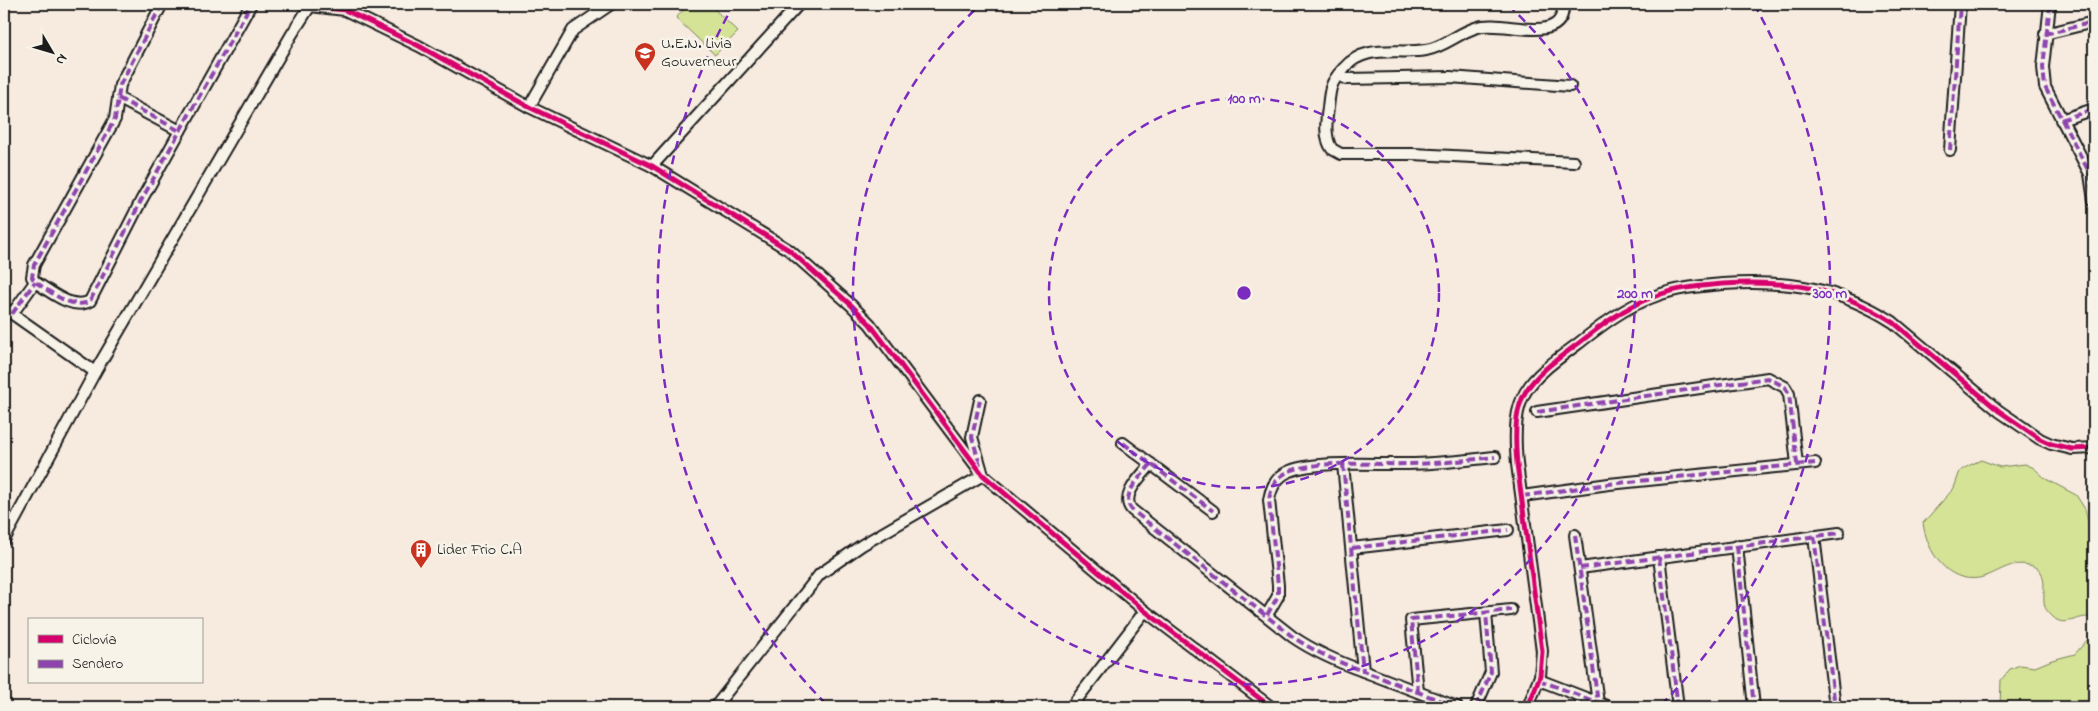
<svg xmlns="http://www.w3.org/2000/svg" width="2098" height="711" viewBox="0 0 2098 711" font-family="'Indie Flower',sans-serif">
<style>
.green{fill:#d4e396;stroke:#788059}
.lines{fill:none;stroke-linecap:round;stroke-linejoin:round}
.minor-casing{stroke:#1c1c1c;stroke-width:14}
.minor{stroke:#f7f3e8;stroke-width:10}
.quiet{stroke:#8e44ad;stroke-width:4;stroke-dasharray:8 4;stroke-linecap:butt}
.cycleway-casing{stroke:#f7f3e8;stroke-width:8}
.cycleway{stroke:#d6006c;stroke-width:5}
.ring{fill:none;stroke:#7b2cbf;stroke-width:2.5;stroke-dasharray:9 6}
.labels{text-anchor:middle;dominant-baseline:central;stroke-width:5;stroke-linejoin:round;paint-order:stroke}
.poi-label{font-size:16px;fill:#1c1c1c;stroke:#f7f3e8;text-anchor:start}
.centre{fill:#7b2cbf;stroke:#f7f3e8;stroke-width:2.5}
.ring-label{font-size:15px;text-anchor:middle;font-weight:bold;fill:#7b2cbf;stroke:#f7f3e8;stroke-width:5;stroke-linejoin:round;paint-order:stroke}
</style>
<rect width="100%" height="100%" fill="#f7ebe0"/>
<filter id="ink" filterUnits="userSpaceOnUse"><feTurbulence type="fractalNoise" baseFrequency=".02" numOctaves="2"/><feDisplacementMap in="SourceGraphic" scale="10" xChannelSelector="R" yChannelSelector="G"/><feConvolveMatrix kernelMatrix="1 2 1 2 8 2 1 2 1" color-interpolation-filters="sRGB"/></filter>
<g filter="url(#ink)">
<g class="green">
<polygon points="689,4 709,4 738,32 715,55 676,18"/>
<path d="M1981,460l19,7 25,-3 9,4 12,11 30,16 9,14 9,36v74c-13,-8 -29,12 -42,-3 -2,-2 -6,-6 -7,-9 -4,-11 5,-36 -12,-41 -24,-7 -34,8 -54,12 -32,5 -52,-26 -56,-55l31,-35 6,-17 8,-5z"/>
<polygon points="2094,632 2094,707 2000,707 2001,680 2010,669 2020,665 2035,667 2052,660 2075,654"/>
</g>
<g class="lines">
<g class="minor-casing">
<g id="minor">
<path d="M162,4l-42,81 -5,34 -81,146 -2,12 3,5c15,9 37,29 55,19l52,-102 109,-195"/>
<polyline points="307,4 310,6 345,10 419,46 529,107 652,166 789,250 851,305 870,324 983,475 1145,611 1271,707"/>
<path d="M1563,4c2,44 -60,15 -85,23 -19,5 -33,20 -52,23 -29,5 -60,-7 -82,18 -14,15 -14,20 -16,40 -2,13 -4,30 4,41l9,5h72l161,8"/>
<polyline points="2050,4 2043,67 2045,87 2090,174 2094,201"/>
<polyline points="2045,34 2094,22"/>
<polyline points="1338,75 1347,79 1450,77 1570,86"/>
<polyline points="118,98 180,131"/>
<polyline points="529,107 573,30 611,4"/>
<polyline points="2061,120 2094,109"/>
<polyline points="1950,150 1960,4"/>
<polyline points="652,166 799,4"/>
<polyline points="4,308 95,372"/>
<polyline points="12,314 35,282"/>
<polyline points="1537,412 1768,378 1785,387 1789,394 1797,464"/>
<polyline points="1123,443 1213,511"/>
<path d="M1151,464c-9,12 -32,31 -19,46l161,127c22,15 45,25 70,34"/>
<polyline points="1343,464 1363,671 1457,707"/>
<polyline points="1522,496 1609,484 1815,463"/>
<polyline points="1575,535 1598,703"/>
<polyline points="1814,536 1835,707"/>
<polyline points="4,540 95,372 292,34 310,6"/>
<polyline points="1737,546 1754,707"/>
<polyline points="1352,548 1508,530"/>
<polyline points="1659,557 1678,707"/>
<polyline points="1580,568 1839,533"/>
<path d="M1267,615l11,-19v-11l-9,-85c2,-13 8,-24 21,-29 27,-11 87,-6 118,-7 29,0 58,-4 87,-7"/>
<polyline points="1539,680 1609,707"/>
<polyline points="1418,692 1411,620 1511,610"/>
<polyline points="715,707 820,574 862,545 983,475 972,437 980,400"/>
<polyline points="1071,707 1145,611"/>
<polyline points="1476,707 1491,672 1486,613"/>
<path d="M1528,707l12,-31 2,-25 -25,-187c-6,-71 8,-81 62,-121 23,-18 46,-36 74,-46 22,-9 46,-11 70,-13 64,-4 115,3 170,38l106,89 41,28 11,5 21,5 22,-1"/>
</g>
</g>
<use href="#minor" class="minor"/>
<g class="quiet">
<path d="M162,4l-42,81 -5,34 -81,146 -2,12 3,5c15,9 37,29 55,19l52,-102 109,-195"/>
<polyline points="2050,4 2043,67 2045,87 2090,174 2094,201"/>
<polyline points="2045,34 2094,22"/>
<polyline points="118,98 180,131"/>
<polyline points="2061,120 2094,109"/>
<polyline points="1950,150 1960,4"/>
<polyline points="12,314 35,282"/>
<polyline points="1537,412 1768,378 1785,387 1789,394 1797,464"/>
<polyline points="1123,443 1213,511"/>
<path d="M1151,464c-9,12 -32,31 -19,46l161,127c22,15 45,25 70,34"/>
<polyline points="1343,464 1363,671 1457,707"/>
<polyline points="980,465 972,437 980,400"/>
<polyline points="1522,496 1609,484 1815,463"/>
<polyline points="1575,535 1598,703"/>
<polyline points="1814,536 1835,707"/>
<polyline points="1737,546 1754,707"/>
<polyline points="1352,548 1508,530"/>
<polyline points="1659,557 1678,707"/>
<polyline points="1580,568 1839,533"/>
<path d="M1267,615l11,-19v-11l-9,-85c2,-13 8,-24 21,-29 27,-11 87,-6 118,-7 29,0 58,-4 87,-7"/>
<polyline points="1539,680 1609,707"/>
<polyline points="1418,692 1411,620 1511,610"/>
<polyline points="1476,707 1491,672 1486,613"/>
</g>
<g class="cycleway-casing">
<g id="cycleway">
<polyline points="307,4 310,6 345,10 419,46 529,107 652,166 789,250 851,305 870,324 983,475 1145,611 1271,707"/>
<path d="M1528,707l12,-31 2,-25 -25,-187c-6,-71 8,-81 62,-121 23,-18 46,-36 74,-46 22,-9 46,-11 70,-13 64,-4 115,3 170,38l106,89 41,28 11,5 21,5 22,-1"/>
</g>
</g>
<use href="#cycleway" class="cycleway"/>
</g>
</g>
<g class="ring">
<circle cx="1244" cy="293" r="195"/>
<path d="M1508 5A391 391 0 1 1 980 5"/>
<path d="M826 704A586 586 0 0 1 734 4M1754 4A586 586 0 0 1 1662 704"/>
</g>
<defs>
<g id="school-pin" transform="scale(1.125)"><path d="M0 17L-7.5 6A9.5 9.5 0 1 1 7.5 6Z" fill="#c8321e" stroke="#f7f3e8"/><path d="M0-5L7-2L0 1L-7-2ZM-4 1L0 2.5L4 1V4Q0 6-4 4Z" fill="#fff"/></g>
<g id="building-pin" transform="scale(1.125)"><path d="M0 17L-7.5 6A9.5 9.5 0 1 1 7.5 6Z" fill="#c8321e" stroke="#f7f3e8"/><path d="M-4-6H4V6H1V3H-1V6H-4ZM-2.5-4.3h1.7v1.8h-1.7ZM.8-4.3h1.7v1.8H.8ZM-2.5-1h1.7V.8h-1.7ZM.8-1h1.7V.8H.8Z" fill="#fff"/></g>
</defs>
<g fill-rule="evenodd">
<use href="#school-pin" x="645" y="53"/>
<use href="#building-pin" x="421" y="550"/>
</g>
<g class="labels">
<g class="poi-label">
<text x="661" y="44">U.E.N. Livia<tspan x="661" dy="18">Gouverneur</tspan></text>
<text x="437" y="550">Lider Frio C.A</text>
</g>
</g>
<circle cx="1244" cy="293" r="8" class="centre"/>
<g class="ring-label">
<text x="1244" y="103">100 m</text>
<text x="1635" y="298">200 m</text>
<text x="1830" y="298">300 m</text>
</g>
<rect width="2098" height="711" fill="none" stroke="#f7f3e8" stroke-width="20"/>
<rect x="10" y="10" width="2078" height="691" fill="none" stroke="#1c1c1c" stroke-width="2" filter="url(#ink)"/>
<rect x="28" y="618" width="175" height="65" fill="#f7f3e8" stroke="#9f9d96"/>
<rect x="38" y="635" width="25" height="8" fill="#d6006c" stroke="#9f9d96"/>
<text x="72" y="644" font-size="15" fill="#1c1c1c">Ciclovía</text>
<rect x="38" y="660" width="25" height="8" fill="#8e44ad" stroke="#9f9d96"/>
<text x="72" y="668" font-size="15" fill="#1c1c1c">Sendero</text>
<g transform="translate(52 52) rotate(128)" stroke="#f7f3e8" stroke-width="4" paint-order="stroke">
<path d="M0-4L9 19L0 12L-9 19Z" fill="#1c1c1c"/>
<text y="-8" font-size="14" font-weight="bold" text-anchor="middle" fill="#1c1c1c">N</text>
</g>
</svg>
